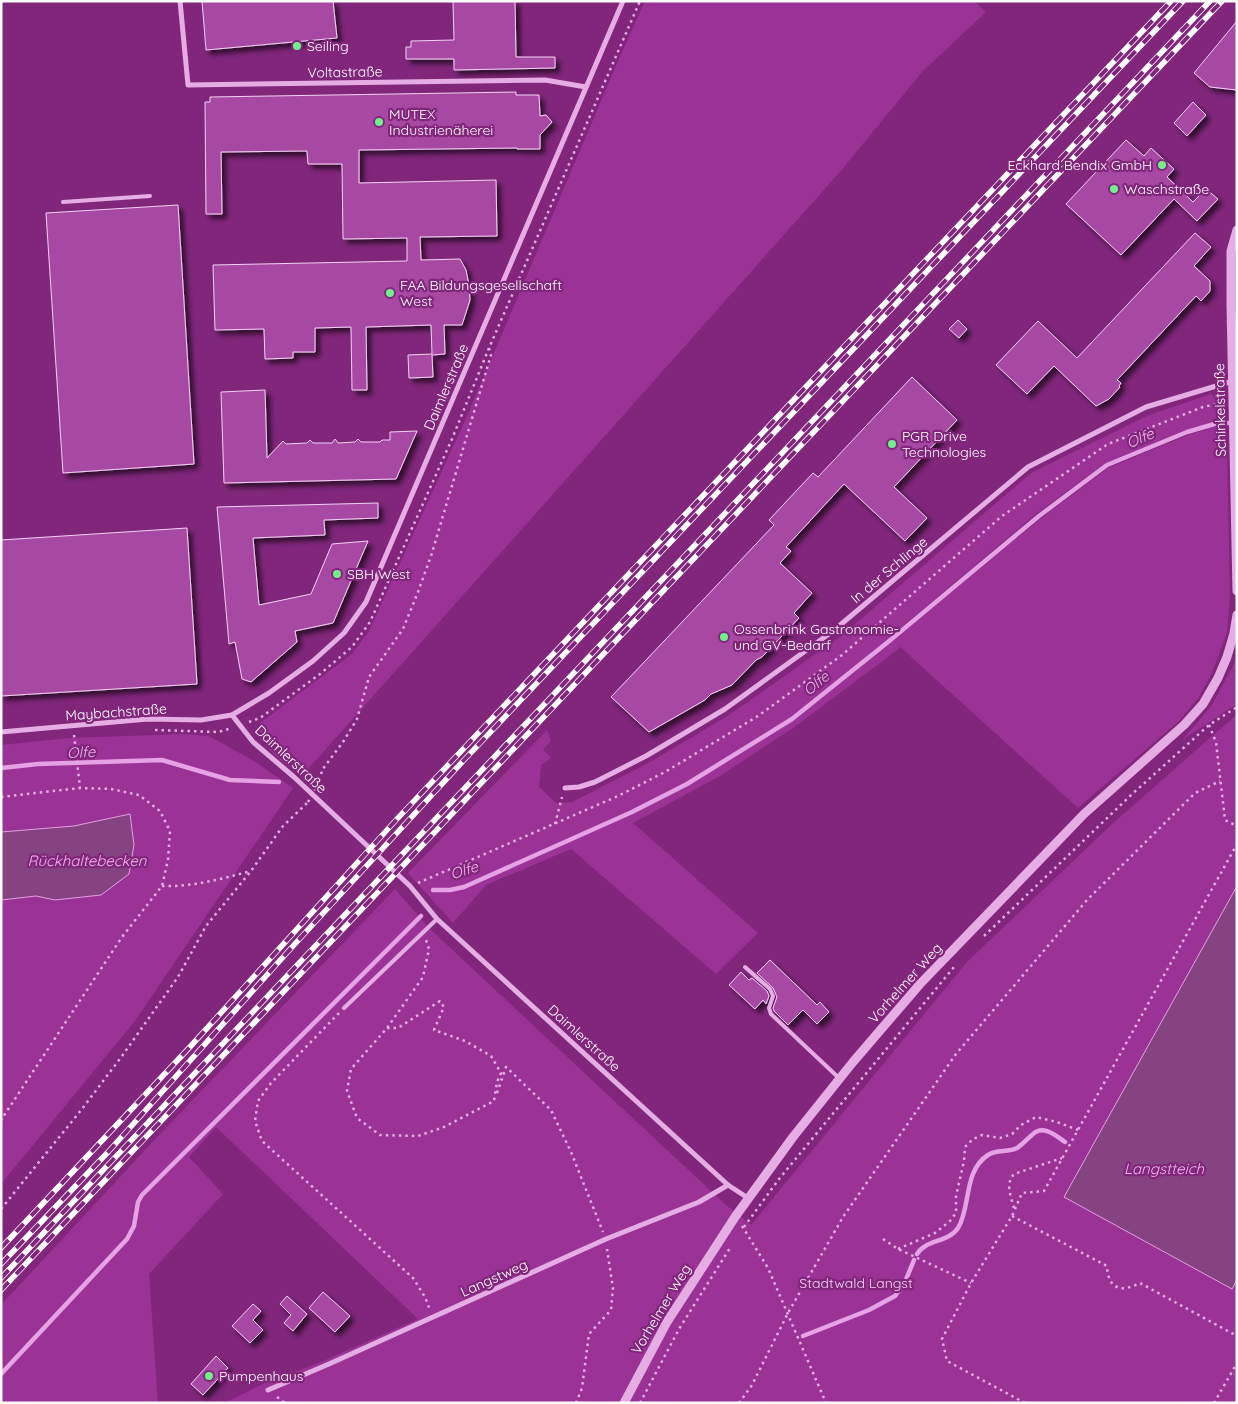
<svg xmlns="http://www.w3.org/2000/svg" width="1238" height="1404" viewBox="0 0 1238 1404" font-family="Quicksand,sans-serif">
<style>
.green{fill:#9a3395}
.water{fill:#864381;stroke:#e7a1e5}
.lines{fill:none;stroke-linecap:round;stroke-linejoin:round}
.stream{stroke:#e7a1e5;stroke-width:4.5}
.building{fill:#a74aa2;stroke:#f5d0f4;filter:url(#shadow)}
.path{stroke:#e6ade4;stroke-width:2.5;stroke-dasharray:2.5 4;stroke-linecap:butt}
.service{stroke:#e6ade4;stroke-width:4}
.minor{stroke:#e6ade4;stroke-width:5}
.tertiary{stroke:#e6ade4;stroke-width:9}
.rail-casing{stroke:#fff;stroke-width:5.5}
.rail{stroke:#81267b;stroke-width:4;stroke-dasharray:11;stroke-linecap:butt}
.path-bridge{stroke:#e6ade4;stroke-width:2.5;stroke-dasharray:2.5 4;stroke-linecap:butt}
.poi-dot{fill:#72ef8c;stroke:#81267b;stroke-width:2}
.labels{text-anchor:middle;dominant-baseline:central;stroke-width:4.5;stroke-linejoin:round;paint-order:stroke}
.poi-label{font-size:14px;fill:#fff;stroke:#81267b;text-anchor:start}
.street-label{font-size:14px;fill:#fff;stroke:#81267b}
.park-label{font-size:14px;fill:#f5d0f4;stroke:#81267b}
.water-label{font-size:15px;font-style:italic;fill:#eeb8ec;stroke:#81267b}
</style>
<defs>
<filter id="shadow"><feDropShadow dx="4.5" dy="4.5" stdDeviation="2.5" flood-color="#0009"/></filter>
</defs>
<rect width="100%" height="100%" fill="#81267b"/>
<g class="green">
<path d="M645,1h329l12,11 -63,59 -84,102 -537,603c-17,-14 -46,-29 -42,-53l92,-69 17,-23 99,-217 150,-353z"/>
<polygon points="1211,394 1215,397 1218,421 1186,430 1106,463 1036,514 890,637 893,640 1040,519 1108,468 1188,435 1218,426 1221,450 1227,451 1230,593 1227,633 1211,675 1199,697 1179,721 1078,808 899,646 900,648 793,728 720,776 633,823 758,933 716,974 571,849 486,885 453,923 408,873 547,730 551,741 543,750 551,758 541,765 539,787 556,803 572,802 652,761 729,715 840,637 1031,473 1149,415"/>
<polygon points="1237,658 1237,704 1182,740 1212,705"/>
<polygon points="1237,714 1237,886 1065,1197 1232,1289 1237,1280 1237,1403 224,1403 265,1383 321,1362 418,1319 216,1127 189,1157 223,1194 149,1274 158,1403 1,1403 1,1305 160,1134 395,889 430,929 726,1205 751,1225 967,962 1111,825"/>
<polygon points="183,734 209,736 254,761 293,788 135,1021 1,1184 1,900 36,896 55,900 101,895 134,845 130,814 74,826 1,832 1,745 68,738"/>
</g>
<g class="water">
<polygon points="130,814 134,845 129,874 101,895 55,900 36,896 1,900 1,832 74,826"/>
<polygon points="1237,886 1237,1280 1232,1289 1064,1197"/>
</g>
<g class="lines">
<g class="stream">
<polyline points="1,768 38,764 162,760 230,780 279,782"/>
<polyline points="433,890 450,890 464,887 632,812 687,784 792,719 888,642 1039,516 1107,465 1187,432 1218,423 1235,423"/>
<path d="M917,1254c9,-15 31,-11 41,-26 13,-20 5,-57 30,-73 9,-6 20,-2 29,-7 6,-4 10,-9 15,-13 11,-11 23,0 33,7"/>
<polyline points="803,1336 869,1310 895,1296 905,1282 914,1260"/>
<polyline points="1,1374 127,1239 134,1226 138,1202 142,1195 421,916"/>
</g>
</g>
<g class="building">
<polygon points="202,1 333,1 337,38 206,50"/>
<polygon points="453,1 515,1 516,57 555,57 555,68 454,70 454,59 406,59 406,47 411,47 411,41 454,40"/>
<polygon points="1237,21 1237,90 1210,87 1194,73"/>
<polygon points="516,92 516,95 539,95 540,116 546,115 552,122 540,135 540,149 517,149 517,148 359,150 359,183 496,180 497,236 420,237 421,260 460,259 466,270 469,285 470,300 462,325 444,325 445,354 432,355 433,377 409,378 408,355 432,354 431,325 366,327 367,390 352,390 351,327 315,328 315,352 293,352 293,358 265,359 264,329 215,330 213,265 407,261 407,238 343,239 342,164 308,164 307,151 221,152 222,214 206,214 205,102 210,102 210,97"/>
<polygon points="1193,102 1206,115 1187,136 1174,123"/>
<polygon points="1126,140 1144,156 1151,148 1174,169 1167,177 1193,202 1206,189 1218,199 1197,221 1174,199 1121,255 1066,204"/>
<polygon points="178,205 194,464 63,473 46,213"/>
<polygon points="1195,233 1211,247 1194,266 1210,281 1210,291 1201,301 1196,296 1117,380 1121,383 1119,386 1120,387 1109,399 1096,406 1054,366 1027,394 996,365 1038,321 1077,358"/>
<polygon points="958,320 967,329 959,338 949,329"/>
<polygon points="912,377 957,420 894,487 927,518 905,541 844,484 786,547 791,551 780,563 812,593 794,613 799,618 762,657 756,660 732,685 711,694 705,700 649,732 611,697 774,525 769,520 813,473 818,477"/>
<polygon points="265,390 267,458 283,441 286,444 307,443 310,440 313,443 332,443 335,439 338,443 355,442 358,439 361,442 380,442 382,440 390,440 390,432 417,431 396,479 224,483 221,392"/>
<polygon points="378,503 378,518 324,520 325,535 253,538 259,605 311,594 332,544 368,541 333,623 295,631 297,642 251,682 242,679 235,642 229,644 217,507"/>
<polygon points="187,528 197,684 1,696 1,540"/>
<polygon points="770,960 817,1005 820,1002 829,1012 817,1024 803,1010 788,1025 774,1011 773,1008 777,997 773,988 757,973"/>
<polygon points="741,972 749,980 752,978 767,991 769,996 766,1004 763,1000 755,1009 729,985"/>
<polygon points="323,1292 350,1316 335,1332 309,1308"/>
<polygon points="287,1296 307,1314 293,1331 284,1323 291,1315 280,1304"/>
<polygon points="253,1304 261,1311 253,1320 263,1330 250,1343 232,1326"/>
<polygon points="216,1356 228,1368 203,1395 191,1384"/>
</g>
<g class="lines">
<g class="path">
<polyline points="249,722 260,718 320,674 352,647 370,622 452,439 489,348 640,1"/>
<polyline points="1209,725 1216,742 1225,820 1237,826"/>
<polyline points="155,730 218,732 232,728"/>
<polyline points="74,735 80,788"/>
<polyline points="317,786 320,782 322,770 343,742 357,719 369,677 403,629 418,592 431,556 491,355 489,348"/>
<polyline points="1,797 80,788 111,789 139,795 160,811 170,831 168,860 162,886 122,937 1,1120"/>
<polyline points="555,824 562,797"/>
<polyline points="418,883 618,796 665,772 758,716 842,655 1002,516 1108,444 1203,407 1222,403"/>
<path d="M162,886c31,1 59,-7 89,-15"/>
<polyline points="984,936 1130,796 1209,725 1237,707"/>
<polyline points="339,1013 271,1083 258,1101 255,1121 262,1141 413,1278 425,1297 430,1310"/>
<polyline points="387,1028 398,1028 440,1001 444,1007 434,1030 465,1041 491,1056 501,1073 497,1082 494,1101 444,1127 418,1136 380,1135 357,1118 347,1091 351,1069 387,1028 423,977 429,949 426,940"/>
<polyline points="497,1093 506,1067 551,1110 571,1152 603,1232"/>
<path d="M1014,1208c-3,-12 -9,-24 0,-34l48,-16"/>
<polyline points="1,1209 82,1109 122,1056 178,977 206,926 251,871 283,826 307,803"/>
<path d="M1012,1216l95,50c1,23 14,27 33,17l97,53"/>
<polyline points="742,1226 768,1268 826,1403"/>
<polyline points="744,1227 779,1179 954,967"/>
<polyline points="883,1239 898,1249 971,1283"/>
<polyline points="898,1249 935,1233 950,1221 956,1213 956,1196 964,1161 965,1147 973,1139 982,1135 1000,1138 1012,1134 1021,1125 1036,1117 1057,1122 1078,1130"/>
<polyline points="277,1397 285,1403"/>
<polyline points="576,1403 582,1388 589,1334 611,1310 613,1288 607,1249"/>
<polyline points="640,1403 679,1329 730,1248"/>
<polyline points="739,1403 752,1385 788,1313 843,1217 956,1054 1087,900 1195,793 1220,781"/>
<polyline points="1025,1403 947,1361 942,1339 971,1283 1012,1216 1022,1193 1044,1191 1237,844"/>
<polyline points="1214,1403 1237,1363"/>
</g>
<g class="service">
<polyline points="63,202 150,196"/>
<polyline points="745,967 770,989 773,996 769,1008 771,1014 840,1079"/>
<polyline points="344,1008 437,919"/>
</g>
<g class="minor">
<polyline points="180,1 188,85 545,80 586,87"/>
<polyline points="232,715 253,742 294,777 410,886 437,919 728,1185 748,1198"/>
<polyline points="1,732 148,719 201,720 232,715 269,693 313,661 344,633 366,602 623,1"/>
<polyline points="565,788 579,787 595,782 646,756 725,709 833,631 1028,467 1146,407 1233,381"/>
<polyline points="268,1390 329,1364 606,1239 699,1202 728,1185"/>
</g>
<g class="tertiary">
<polyline points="1237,230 1231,251 1231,305 1237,591"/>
<polyline points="624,1403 667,1322 735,1217 793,1137 853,1062 920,984 1084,814 1184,725 1203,704 1218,678 1227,657 1234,633 1237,615"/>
</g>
<g class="rail-casing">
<g id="rail">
<polyline points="1,1248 189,1048 397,819 1171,1"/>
<polyline points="1,1264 109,1151 293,946 464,760 1183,1"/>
<polyline points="1,1278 1210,1"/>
<polyline points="1,1290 1222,1"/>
</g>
</g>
<use href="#rail" class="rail"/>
<polyline class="path-bridge" points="308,802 316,788"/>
</g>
<g class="poi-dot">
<circle cx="297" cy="46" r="5"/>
<circle cx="379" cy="122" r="5"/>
<circle cx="1162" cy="165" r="5"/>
<circle cx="1114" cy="189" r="5"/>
<circle cx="390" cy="293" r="5"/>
<circle cx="892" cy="444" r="5"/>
<circle cx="337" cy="574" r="5"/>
<circle cx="724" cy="637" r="5"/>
<circle cx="209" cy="1376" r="5"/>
</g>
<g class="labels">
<g class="poi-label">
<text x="307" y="46">Seiling</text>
<text x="389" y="114">MUTEX<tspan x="389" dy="16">Industrienäherei</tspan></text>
<text x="1152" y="165" text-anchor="end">Eckhard Bendix GmbH</text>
<text x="1124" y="189">Waschstraße</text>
<text x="400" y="285">FAA Bildungsgesellschaft<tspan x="400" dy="16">West</tspan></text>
<text x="902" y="436">PGR Drive<tspan x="902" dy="16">Technologies</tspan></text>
<text x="347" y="574">SBH West</text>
<text x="734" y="629">Ossenbrink Gastronomie-<tspan x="734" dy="16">und GV-Bedarf</tspan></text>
<text x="219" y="1376">Pumpenhaus</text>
</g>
<g class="street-label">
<text transform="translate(345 72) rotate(-1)">Voltastraße</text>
<text transform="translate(446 387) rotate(-67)">Daimlerstraße</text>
<text transform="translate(1220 410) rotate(-91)">Schinkelstraße</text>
<text transform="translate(889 570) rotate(-40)">In der Schlinge</text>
<text transform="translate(116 712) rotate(-4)">Maybachstraße</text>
<text transform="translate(291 759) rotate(43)">Daimlerstraße</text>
<text transform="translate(905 983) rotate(-48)">Vorhelmer Weg</text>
<text transform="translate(584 1038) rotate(42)">Daimlerstraße</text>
<text transform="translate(494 1278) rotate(-24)">Langstweg</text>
<text transform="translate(661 1309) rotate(-59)">Vorhelmer Weg</text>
</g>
<g class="park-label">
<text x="856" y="1283">Stadtwald Langst</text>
</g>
<g class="water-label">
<text transform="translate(1140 438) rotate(-23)">Olfe</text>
<text transform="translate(816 683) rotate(-39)">Olfe</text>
<text transform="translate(81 752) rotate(-3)">Olfe</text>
<text x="87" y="860">Rückhaltebecken</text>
<text transform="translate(464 870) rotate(-18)">Olfe</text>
<text x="1164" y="1168">Langstteich</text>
</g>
</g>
<rect width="1238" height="1404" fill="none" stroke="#ffffff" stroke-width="5"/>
</svg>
